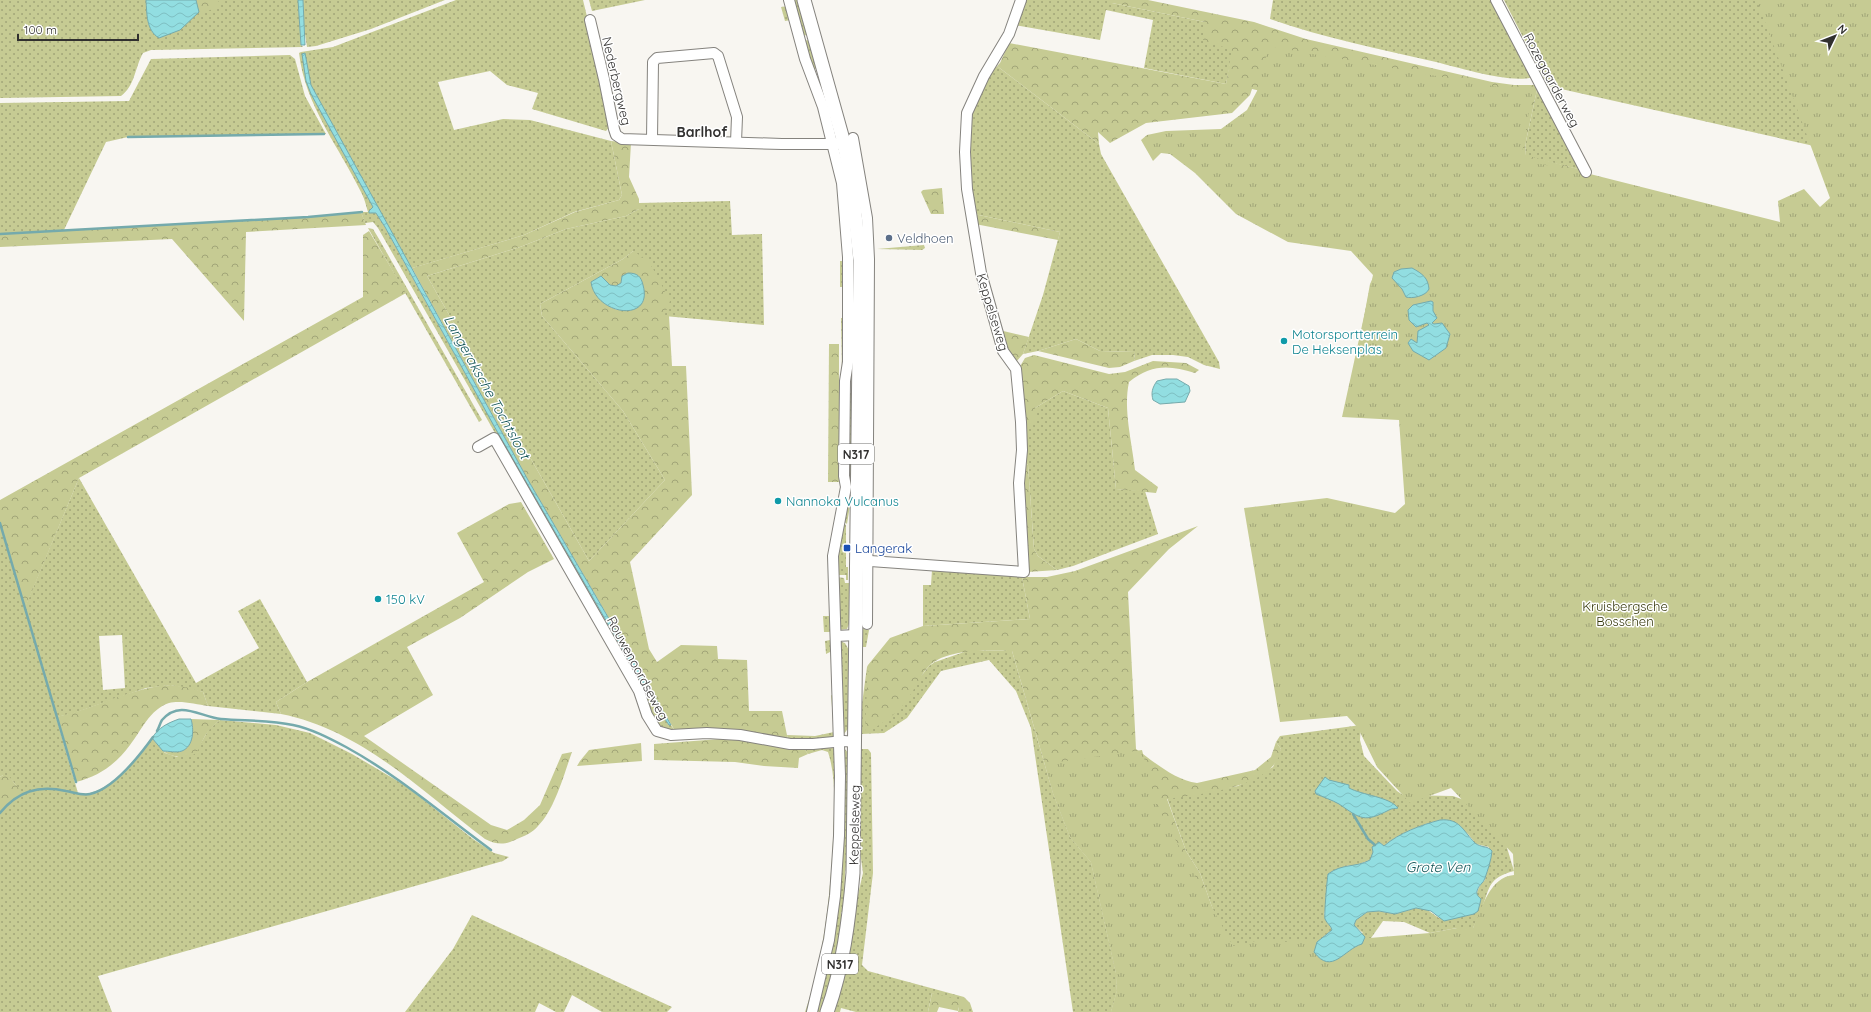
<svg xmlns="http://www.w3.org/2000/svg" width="1871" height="1012" viewBox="0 0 1871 1012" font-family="Quicksand,sans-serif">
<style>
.grass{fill:url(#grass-dots);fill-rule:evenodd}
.forest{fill:url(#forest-crowns);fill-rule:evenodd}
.park{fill:url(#park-tufts)}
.water{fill:url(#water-waves);stroke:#75aaac}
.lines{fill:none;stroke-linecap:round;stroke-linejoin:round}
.stream{stroke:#75aaac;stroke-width:2.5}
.minor-casing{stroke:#85837e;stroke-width:12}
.major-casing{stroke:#85837e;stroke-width:15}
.minor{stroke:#fff;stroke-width:10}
.major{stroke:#fff;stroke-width:13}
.service-dot{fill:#5c6f8a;stroke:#fff;stroke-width:1.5}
.culture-dot{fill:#0f9aa8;stroke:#fff;stroke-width:1.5}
.transit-dot{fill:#1a4fb4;stroke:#fff;stroke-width:1.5}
.labels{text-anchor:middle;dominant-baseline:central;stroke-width:3;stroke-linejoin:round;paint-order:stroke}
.shield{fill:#fff;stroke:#6f6e6d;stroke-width:1}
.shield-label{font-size:12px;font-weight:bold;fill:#31302f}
.street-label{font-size:13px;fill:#31302f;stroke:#fff}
.service-label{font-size:13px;fill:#4e5e75;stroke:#fff;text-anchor:start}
.culture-label{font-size:13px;fill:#0d838f;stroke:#fff;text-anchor:start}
.transit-label{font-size:13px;fill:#164399;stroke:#fff;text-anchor:start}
.park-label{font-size:13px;fill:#323407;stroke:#fff}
.neighbourhood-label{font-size:14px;font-weight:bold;fill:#31302f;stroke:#fff}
.water-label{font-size:14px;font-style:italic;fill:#125557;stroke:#fff}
</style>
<defs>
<pattern id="grass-dots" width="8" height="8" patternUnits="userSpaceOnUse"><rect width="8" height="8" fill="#c6cb93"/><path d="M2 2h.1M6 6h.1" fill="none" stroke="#a1a578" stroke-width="1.8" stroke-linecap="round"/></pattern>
<pattern id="forest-crowns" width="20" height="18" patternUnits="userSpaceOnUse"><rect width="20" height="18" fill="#c6cb93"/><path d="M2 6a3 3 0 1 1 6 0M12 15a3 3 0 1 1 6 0" fill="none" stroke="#a1a578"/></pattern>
<pattern id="park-tufts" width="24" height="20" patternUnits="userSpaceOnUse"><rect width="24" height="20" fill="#c6cb93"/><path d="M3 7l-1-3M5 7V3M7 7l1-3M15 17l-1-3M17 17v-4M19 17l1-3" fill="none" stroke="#a1a578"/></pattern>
<pattern id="water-waves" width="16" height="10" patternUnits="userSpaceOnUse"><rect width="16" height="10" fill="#92dee1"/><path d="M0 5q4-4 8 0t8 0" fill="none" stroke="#7ebfc1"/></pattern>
</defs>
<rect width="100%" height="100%" fill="#f8f6f1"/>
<g class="grass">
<path d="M0,0h146l3,26 49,-23 -2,-3h102l3,45 2,2 -152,3 -8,3c-8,14 -8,33 -22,43l-121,2z"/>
<polygon points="303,0 445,0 371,29 316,46 307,47 304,27"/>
<path d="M456,0h127l25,104 3,21 -5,6 -74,-22 6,-16 -31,-8 -17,-14 -52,11 16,48 49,-11 27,1 81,21 11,54 -3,5 -45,12 -50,23 -115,34 -33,-60 -7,4h7l9,14c59,109 119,217 181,324 34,59 65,118 103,174h2l4,6c-23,-4 -22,-16 -30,-35l-267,-468 -5,-6 -8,1 -4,-11h7c-2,-6 -3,-12 -6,-18 -22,-46 -57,-88 -63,-141l2,-1 32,-5z"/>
<polygon points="589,0 645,0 592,11"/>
<polygon points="792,0 800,0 807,35 801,36"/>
<polygon points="1025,0 1112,0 1112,3 1205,22 1233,49 1226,84 1144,68 1153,20 1106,10 1100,40 1015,25"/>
<path d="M1273,0h223l38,77c-24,7 -73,-9 -98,-15 -56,-13 -112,-24 -166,-43z"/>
<polygon points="1504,0 1758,0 1814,146 1548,86"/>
<polygon points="788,6 791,20 785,21 781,7"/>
<polygon points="809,40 828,104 821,94 823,90 816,69 811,67 802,41"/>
<polygon points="290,55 295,59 305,96 326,134 128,137 106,142 63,232 0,234 0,103 129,101 151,59"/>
<path d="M997,66l102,78 2,10 118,208 1,7 -16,-4 -16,-8 -15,-2h-21l-18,6 1,-9 -35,-1 -24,-12 -38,12 -15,3 20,-59 17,-63 -86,-18c-7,-50 -15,-108 23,-148z"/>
<polygon points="1538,85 1582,170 1525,156 1526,141"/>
<polygon points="730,201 732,235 762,234 764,325 664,316 633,251 623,259 540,304 542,316 623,411 665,480 589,561 427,276 520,247 566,229 626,216 639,209 639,203"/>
<polygon points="368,228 373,229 379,239 482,420 479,422"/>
<polygon points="924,245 925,248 922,250 877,249"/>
<polygon points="840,261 845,261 844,287 840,287"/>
<polygon points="841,318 844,318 844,366 842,375"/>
<polygon points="1063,391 1108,408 1116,489 1145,491 1158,534 1073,566 1057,570 1038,556 1034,549 1028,465 1024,462 1024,429 1035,408"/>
<polygon points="848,393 851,393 851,499 847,524 842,520 848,479"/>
<path d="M79,478l117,205 63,-35 -21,-37 22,-12 47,83 -31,20 5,12 -73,-8 -5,-14 -32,-7 -25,3 -75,26 -15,3 22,76c27,6 60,-35 74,-55l13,15 12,4 24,-14 8,-14 11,-9 56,5 34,8 42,21 54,32 67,53 21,14 15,4 -6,4 -405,115 14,36h-112v-199c12,-14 29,-26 3,-38l-3,2v-254l25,84zM122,635l3,53 -22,2 -4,-54z"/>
<polygon points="842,522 846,525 846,567 848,567 848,580 846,580 846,575 837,575 837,560"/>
<polygon points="932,570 1022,577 1030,619 923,626 923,585 931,585"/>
<polygon points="837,577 844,578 845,583 850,583 850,621 847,629 839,630"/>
<polygon points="864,590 863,629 869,630 866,647 861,647"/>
<polygon points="823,616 830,616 831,632 824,632"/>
<polygon points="830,640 831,641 832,651 826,654 825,641"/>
<polygon points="839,641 845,643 850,652 849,727 844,734 843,734"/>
<polygon points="967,651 1012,651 1053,793 1070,837 1091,862 1116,973 1117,991 1111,1012 1073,1012 1031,728 1016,691 989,660 941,671 907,718 884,733 861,734 861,711 867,667 868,665 868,690 922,675 929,666 935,662"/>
<polygon points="831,695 833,696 835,736 832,739 788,740 787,735 815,736 834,732"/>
<path d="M1361,725l-1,15 4,16 33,35 6,4 50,1 14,5 38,40 9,30c-26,7 -24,16 -32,37 -2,7 -6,14 -9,20h-16l-27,5 -26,-11 -21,-1 -26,37 -123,-10 -17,-27 -17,-48 -14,-22 -19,-53 71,-12 35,-19 8,-18 -5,-7 4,-6zM1440,820h7l21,14 8,10 13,3 -4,33c-10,8 -9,22 -11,34l-35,4 -13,-9 -10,-1 -21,6 -17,-3 -11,1 -11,8 -2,5 9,8 -39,3 8,-6 -8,-16 3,-10 18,-38 11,-1 14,-5 9,-18 5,4c15,-13 37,-21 56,-26z"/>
<path d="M829,746c10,4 8,13 8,22 2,83 -5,165 -30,244h-2c19,-55 25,-113 28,-172 1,-27 4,-61 -5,-88l-6,-2 -14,4 -3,-4 -25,-3z"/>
<polygon points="844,748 849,754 848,853 845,873 844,912 841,912 841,915 844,916 840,944 822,1012 815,1012 826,975 833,944"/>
<polygon points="861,749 868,749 871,753 873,873 862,965 868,971 964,997 970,1003 973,1012 958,1012 959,1007 932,993 928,1012 856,1012 841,1008 840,1012 831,1012 863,873 859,844"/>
<polygon points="472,915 672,1007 667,1012 602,1012 572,995 564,1012 556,1012 539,1003 535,1012 405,1012 453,949"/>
</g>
<g class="forest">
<polygon points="196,0 216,0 221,3 221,8 199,12"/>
<polygon points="1112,0 1148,0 1254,22 1306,39 1492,82 1514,85 1538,85 1526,141 1525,155 1582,170 1568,189 1348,405 1370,284 1374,276 1265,92 1252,89 1250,95 1232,113 1146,123 1110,143 1098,132 1099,144 997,66 1000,63 1009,43 1226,84 1232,49 1203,42 1205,22 1112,3"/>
<path d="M611,141l20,2 -2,34 10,22v10l-13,7 -60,13 -46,18 -93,29 162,285 76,-81 -42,-69 -81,-95 -2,-12 83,-45 10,-8 16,10 21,40 -6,15h5l3,50h14l6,129 -62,67 19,87 8,13 24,-17 36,1 1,13 29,1 2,51h33l6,29 -69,-12 -44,3 -147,-251 -116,-212 112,-33 51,-23 44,-12 3,-5zM628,273l-11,37 -12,-6 -4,-28 9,9 6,2 5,-4 2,-7z"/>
<polygon points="942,188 944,214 931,214 921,192 923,190"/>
<polygon points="361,212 366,225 246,232 244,321 172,239 0,247 0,234 308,217"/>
<polygon points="974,214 1060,232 1058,240 975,224"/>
<polygon points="369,231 406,293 79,478 25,608 0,523 0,500 363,297 363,235"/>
<polygon points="999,330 1029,337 1023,354 1015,363 1006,351"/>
<polygon points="1076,339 1100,351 1135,352 1134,361 1120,367 1109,368 1038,351"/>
<polygon points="829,344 839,344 839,482 828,482"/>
<path d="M1034,355l75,19 16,-2 28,-11 33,2 13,7 -4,3c-26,-8 -43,-9 -66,9 -6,27 3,60 6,88l23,17 -2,6 -40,-4 -8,-81 -45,-17 -28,17 1,13 -12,8 -5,-61 6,-10z"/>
<polygon points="1024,462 1028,465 1034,549 1038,556 1057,570 1028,572 1022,474"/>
<path d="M521,502l33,57 -26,13 -68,46 -53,29 26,48 -69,41 127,89 16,5 17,-10 16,-15 22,-51 10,-2c-8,22 -17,57 -34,74 -5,6 -13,10 -21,13 -12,6 -20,6 -32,0 -64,-48 -123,-109 -204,-125l-5,-12 31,-20 177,-100 -27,-49 52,-29z"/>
<path d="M1198,526l-29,23 -41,43 8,157c18,13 39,31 61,34l58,-13 16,-13 5,-15 5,7c-5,39 -83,45 -114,50l19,52 14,22 17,48 17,27 -123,64 6,-21 -1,-18 -25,-111 -21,-25 -17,-44 -41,-142c-24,0 -64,-3 -83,15 -8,8 -12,19 -18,28 -10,17 -28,30 -46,39l3,-68 22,-27 33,-12 107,-7 -8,-42h25l28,-6z"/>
<path d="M171,685l20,3 12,4 5,14c-12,-2 -28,-6 -39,-3 -19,6 -28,28 -39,42 -15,20 -31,31 -54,37l-20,-65c39,-8 75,-30 115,-32z"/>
<path d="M191,719l29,1c-6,5 -11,9 -15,16 -3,5 -5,12 -9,17 -8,7 -26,4 -33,-2 6,0 13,2 19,0 11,-5 12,-23 9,-32z"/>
<polygon points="720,739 746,740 805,750 808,754 799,758 798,768 764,766 735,762 654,760 654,744"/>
<polygon points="641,743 642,761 577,766 580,761 589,750"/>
<polygon points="3,775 8,775 23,794 15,798 0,813 0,777"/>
<polygon points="932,993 968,1002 967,1009 959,1007 958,1011 939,1007 937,1012 928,1012"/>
</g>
<path class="park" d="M1757,0h114v1012h-760l6,-21 -1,-18 -25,-111 -21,-25 -17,-44 -8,-29 97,-14 14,54 77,142 31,-7 21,3 15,-3 21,3 109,-9 27,-5h16c9,-19 16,-51 41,-53l-1,-21 -62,-66 -41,15 -33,-36 -19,-39 -11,-12 -67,6 -36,-214 83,-10 68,15 10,-9 -6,-84 -57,-3 31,-142 -22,-24 -63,-9 -52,-28 -41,-41 -25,-19 -9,-1 -8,8 -12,-21 6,-5 19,-4 55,-2 26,-19 10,-19 12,-45 263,47 -11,67 69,14 190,48 -2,-21 26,-12 16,18 10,-9z"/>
<g class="water">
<path d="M146,0h50l3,12 -19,18 -21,8c-13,-8 -12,-24 -13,-38z"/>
<polygon points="298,0 303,0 305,45 301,45"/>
<polygon points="305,53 311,85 377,205 528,480 671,725 669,725 650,697 494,426 385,227 376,213 369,213 369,211 373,207 311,94 306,81 302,54"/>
<path d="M1412,268c11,6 16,10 17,21 -3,7 -17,10 -23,8l-4,-8 -10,-11 2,-6 7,-3z"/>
<path d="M628,273c9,0 13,3 15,12 11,39 -48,30 -52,-3l10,-6 9,9 6,1 5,-3 1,-7z"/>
<polygon points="1431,301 1433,302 1433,311 1437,318 1432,323 1434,324 1442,323 1450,334 1446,348 1429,360 1413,351 1408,343 1411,339 1417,343 1418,331 1429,325 1427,323 1416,327 1409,320 1408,310 1413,305"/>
<path d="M1166,379h11l12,7 1,5 -5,11 -25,2 -7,-4c-2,-7 -1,-12 4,-19z"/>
<path d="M179,719h12c3,10 3,27 -9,32 -6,2 -13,0 -19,0l-11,-13c7,-11 16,-15 27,-19z"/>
<path d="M1325,777l4,3 20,5v3c13,7 41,9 49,20 -3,1 -6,0 -9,2 -25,13 -28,9 -50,-6 -7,-4 -16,-7 -23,-10l-1,-3z"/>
<path d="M1440,820c20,-2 23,11 35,23 6,5 12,2 17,8 -1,10 -4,18 -7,27 -1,5 -7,7 -8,13 -1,4 2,6 4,8l-3,12 -4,3 -30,7 -13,-10 -15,-3 -21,6 -16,-3 -12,1 -11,8 -2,5 11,12 -3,7c-18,5 -30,32 -48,8l3,-10 15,-12c-1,-5 -5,-6 -7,-11 -1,-4 2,-39 3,-45 15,-11 27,-6 42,-14l3,-8 -1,-5 7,-5 5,4c15,-13 37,-21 56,-26z"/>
</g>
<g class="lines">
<g class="stream">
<polyline points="128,137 324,134"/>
<polyline points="0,234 308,217 362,212"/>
<polyline points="0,523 76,782"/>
<path d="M157,731c2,-3 3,-8 5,-11 18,-21 38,-3 59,-1 24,2 49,1 72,6 19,4 36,13 53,22 53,29 97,68 145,103"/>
<path d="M0,813c18,-22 38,-28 66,-22 7,1 16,5 24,3 23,-5 50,-39 63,-57"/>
<polyline points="1353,814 1368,839 1375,845"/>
</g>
<g class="minor-casing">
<g id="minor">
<polyline points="789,0 805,59 823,107 842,183 848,257 848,362 845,381 844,476 846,487 833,556 840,776 839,836 835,896 829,940 812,1012"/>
<polyline points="1496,0 1586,172"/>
<polyline points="590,20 604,79 614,129 616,135 622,139 782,144 838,144"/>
<polyline points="853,138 867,218 869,259 867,624"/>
<polyline points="652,139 653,62 657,58 714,53 718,56 737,117 736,142"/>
<polyline points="478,447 494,438 639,691 647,715 657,731 671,735 707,733 740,735 790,744 813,744 844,741 855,742"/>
<polyline points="856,560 1024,572 1019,483 1022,450 1021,422 1016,369 1003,351 981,273 967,189 965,152 967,113 984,76 1009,34 1021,0"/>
<polyline points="836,636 856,635"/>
</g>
</g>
<g class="major-casing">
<path id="major" d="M804,0l40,143 8,43 8,74 -7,613c-4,46 -10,95 -26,139"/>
</g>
<use href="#minor" class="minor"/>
<use href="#major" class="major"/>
</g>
<circle class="service-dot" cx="889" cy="238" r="4"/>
<g class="culture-dot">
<circle cx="1284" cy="341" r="4"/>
<circle cx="778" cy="501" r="4"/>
<circle cx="378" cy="599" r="4"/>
</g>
<rect class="transit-dot" x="843" y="544" width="8" height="8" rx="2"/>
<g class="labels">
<g class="shield">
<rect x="838" y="444" width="36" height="20" rx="3"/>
<rect x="822" y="954" width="36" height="20" rx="3"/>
</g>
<g class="shield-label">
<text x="856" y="454">N317</text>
<text x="840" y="964">N317</text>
</g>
<g class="street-label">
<text transform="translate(1552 80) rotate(62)">Rozegaarderweg</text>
<text transform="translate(617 81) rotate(77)">Nederbergweg</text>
<text transform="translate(993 312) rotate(73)">Keppelseweg</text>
<text transform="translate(638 668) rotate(62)">Rouwenoordseweg</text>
<text transform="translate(854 825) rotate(-89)">Keppelseweg</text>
</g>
<g class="service-label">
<text x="897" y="238">Veldhoen</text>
</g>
<g class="culture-label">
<text x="1292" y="334">Motorsportterrein<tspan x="1292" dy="15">De Heksenplas</tspan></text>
<text x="786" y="501">Nannoka Vulcanus</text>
<text x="386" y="599">150 kV</text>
</g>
<g class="transit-label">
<text x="855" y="548">Langerak</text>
</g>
<g class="park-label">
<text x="1625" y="606">Kruisbergsche<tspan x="1625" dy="15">Bosschen</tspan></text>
</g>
<g class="neighbourhood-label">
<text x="702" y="132">Barlhof</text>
</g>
<g class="water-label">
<text transform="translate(487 387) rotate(61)">Langeraksche Tochtsloot</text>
<text x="1438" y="867">Grote Ven</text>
</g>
</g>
<g transform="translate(1835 36) rotate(47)" stroke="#ffffff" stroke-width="3" paint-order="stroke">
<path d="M0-3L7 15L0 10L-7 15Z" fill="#31302f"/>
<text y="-6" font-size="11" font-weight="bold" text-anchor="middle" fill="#31302f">N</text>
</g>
<path d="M18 34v6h120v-6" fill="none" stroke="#31302f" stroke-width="2"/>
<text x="24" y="34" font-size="12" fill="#31302f" stroke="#ffffff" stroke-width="3" paint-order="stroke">100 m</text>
</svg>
